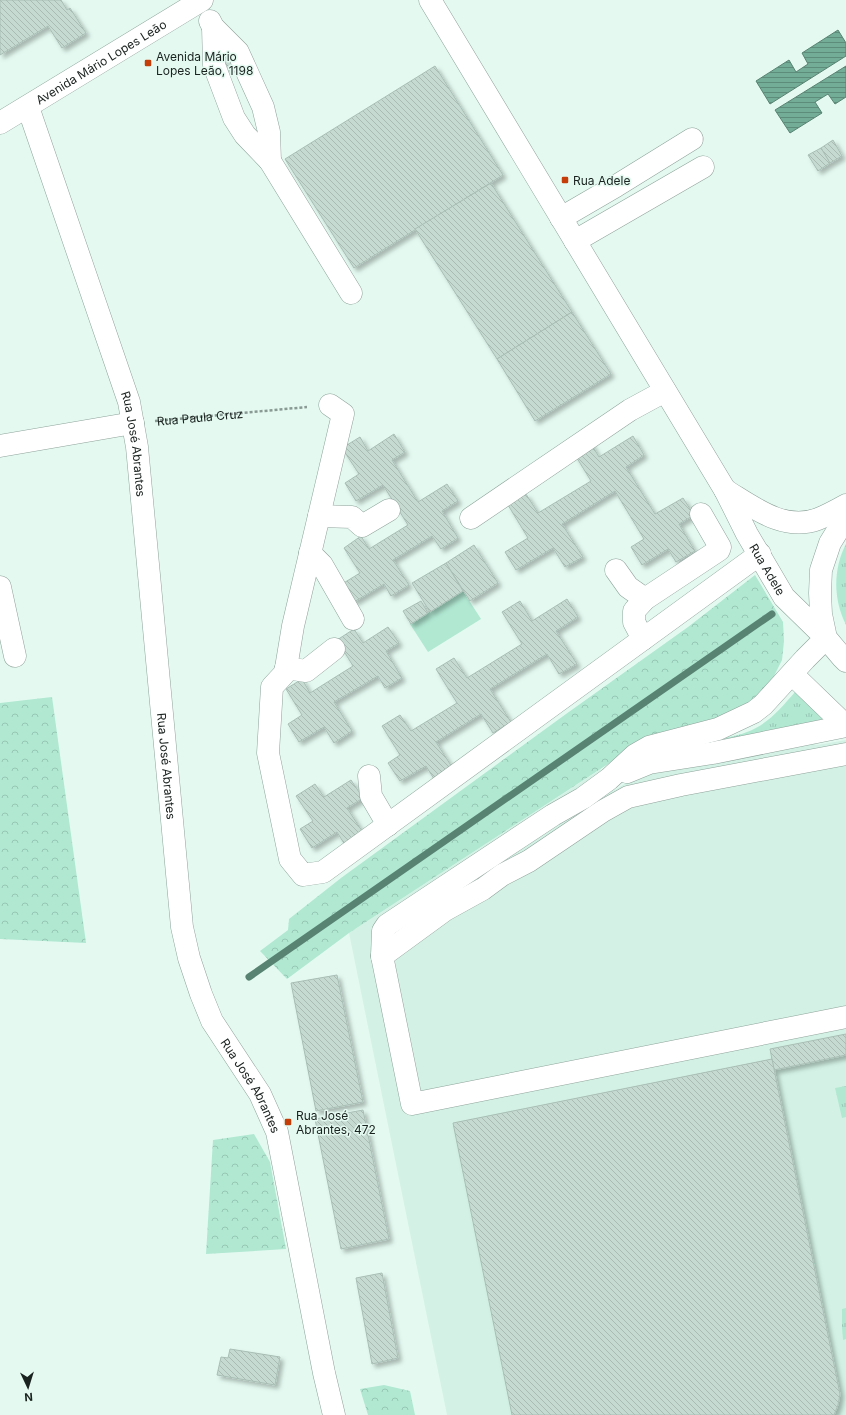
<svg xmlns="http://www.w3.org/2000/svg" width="846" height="1415" viewBox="0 0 846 1415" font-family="Inter,sans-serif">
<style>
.built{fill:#d3f2e5}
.grass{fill:url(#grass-tufts)}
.forest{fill:url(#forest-crowns)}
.pitch{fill:#b0e8d2}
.water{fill:url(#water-rules);stroke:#588373}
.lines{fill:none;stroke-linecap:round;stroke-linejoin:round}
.stream{stroke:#588373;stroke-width:7}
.building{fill:url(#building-back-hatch);stroke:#a9beb5;filter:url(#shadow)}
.minor-casing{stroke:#8ea29a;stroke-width:23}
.highway-casing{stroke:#8ea29a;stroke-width:23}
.path{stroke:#899993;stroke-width:2.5;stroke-dasharray:3 2;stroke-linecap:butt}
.minor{stroke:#fff;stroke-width:22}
.highway{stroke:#fff;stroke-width:22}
.poi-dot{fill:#c53d09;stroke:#e4faf1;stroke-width:1.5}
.labels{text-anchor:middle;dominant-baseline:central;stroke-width:3;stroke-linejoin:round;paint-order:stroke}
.poi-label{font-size:12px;fill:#1a221f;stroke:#e4faf1;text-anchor:start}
.street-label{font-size:12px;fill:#1a221f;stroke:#e4faf1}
</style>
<defs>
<pattern id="grass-tufts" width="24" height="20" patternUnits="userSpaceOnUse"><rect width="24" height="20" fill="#b0e8d2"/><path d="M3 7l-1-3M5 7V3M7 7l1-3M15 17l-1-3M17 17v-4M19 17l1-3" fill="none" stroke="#97c7b4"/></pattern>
<pattern id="forest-crowns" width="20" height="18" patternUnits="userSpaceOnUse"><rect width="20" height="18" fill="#b0e8d2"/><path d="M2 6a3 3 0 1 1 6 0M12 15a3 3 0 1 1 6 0" fill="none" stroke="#97c7b4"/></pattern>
<pattern id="water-rules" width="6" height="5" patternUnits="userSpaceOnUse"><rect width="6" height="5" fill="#73ac97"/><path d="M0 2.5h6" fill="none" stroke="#5e8c7b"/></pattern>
<pattern id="building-back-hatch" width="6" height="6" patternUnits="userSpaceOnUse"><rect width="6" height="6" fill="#c5dad1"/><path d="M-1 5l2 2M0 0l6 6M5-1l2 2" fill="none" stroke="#a9bbb3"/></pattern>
<filter id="shadow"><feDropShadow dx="3.5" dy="3.5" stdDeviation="2" flood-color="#0004"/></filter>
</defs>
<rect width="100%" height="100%" fill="#e4faf1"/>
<polygon class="built" points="846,740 846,1415 447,1415 349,933 601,769 615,790 638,775 807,741 817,745"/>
<g class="grass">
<path d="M846,544v81c-13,-26 -13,-56 0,-81z"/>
<path d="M795,692l31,28 -100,21 -1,-3c7,-2 15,-3 22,-6 20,-7 34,-24 48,-40z"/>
<polygon points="846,1086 846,1117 842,1118 835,1088"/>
<polygon points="846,1308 846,1339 843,1340 842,1327 842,1309"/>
</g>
<g class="forest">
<polygon points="755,575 783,622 784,641 782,660 774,676 764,689 747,704 719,719 651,736 349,933 287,979 260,951 288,930 289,919 341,878 566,714 688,627"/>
<polygon points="52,697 86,943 0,939 0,703"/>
<polygon points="254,1134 270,1162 286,1249 206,1254 213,1140"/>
<polygon points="384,1385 410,1391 415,1415 368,1415 360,1389"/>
</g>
<polygon class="pitch" points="463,591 481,619 428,652 410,624"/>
<g class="water">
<polygon points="838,30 846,43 846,56 770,104 756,81 789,60 796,72 808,64 802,53"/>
<polygon points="846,66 846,97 835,104 828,94 815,102 822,113 790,133 775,110"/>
</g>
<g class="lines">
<polyline class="stream" points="249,977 772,614"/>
</g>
<g class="building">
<polygon points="0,0 61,0 67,10 70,8 86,33 62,48 48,26 0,55"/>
<polygon points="227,51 234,65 226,69 219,55"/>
<polygon points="435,66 503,175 354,268 285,159"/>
<polygon points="833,140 842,156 830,163 821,148"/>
<polygon points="821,148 830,163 818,171 808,155"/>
<polygon points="491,183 572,312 497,359 415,229"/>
<polygon points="572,312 611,374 535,421 497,359"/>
<polygon points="394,434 405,452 392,460 418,502 447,484 458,501 442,511 458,538 441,549 432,536 393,560 409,585 391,596 384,584 354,602 342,584 360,573 344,548 361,536 369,549 408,525 383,485 356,501 345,483 359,474 342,448 360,437 368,451"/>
<polygon points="633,436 644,455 626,467 655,514 683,498 694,515 679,524 695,551 676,562 668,549 642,565 631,547 644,539 615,491 562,524 583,557 565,567 553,548 516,570 505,552 528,538 508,505 526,494 538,513 591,481 572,450 589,440 599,457"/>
<polygon points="474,545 498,583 470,601 446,563"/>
<polygon points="446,563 463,591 430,612 412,583"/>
<polygon points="567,599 578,617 556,631 577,664 559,674 547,654 490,689 511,722 493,733 481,714 436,742 452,767 434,779 426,766 400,781 388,763 400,755 382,726 400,715 411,731 457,703 436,669 454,658 467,678 522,644 502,612 520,601 532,621"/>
<polygon points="421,601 428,613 411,624 403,611"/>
<polygon points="388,627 399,643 386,651 402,678 385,688 378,676 334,702 352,731 334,743 324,727 299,742 288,724 302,715 286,689 302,679 310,693 353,666 337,640 354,629 363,643"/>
<polygon points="351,780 363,798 347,808 364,834 345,845 337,832 312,848 300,829 313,821 296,796 315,784 324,797"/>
<polygon points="337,975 363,1102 316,1111 291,983"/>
<polygon points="846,1034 846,1055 774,1070 770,1049"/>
<polygon points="772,1059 840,1394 838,1405 834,1415 512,1415 453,1123"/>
<polygon points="363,1110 389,1239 341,1249 315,1119"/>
<polygon points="382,1273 398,1358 372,1364 356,1278"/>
<polygon points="230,1349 280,1357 275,1385 217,1375 221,1357 228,1358"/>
</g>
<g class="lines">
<g class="minor-casing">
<g id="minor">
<path id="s2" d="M430,0l295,490 22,44 37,63 42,41 -21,21 -42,46 -9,7 -36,17 -69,18 -14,8 -26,24 -26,19 -30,17 -166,110 -4,6 -1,25 30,148 434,-87"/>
<polyline points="210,21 213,27 238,52 263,107 269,132 270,161"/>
<polyline points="213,27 214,65 234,118 245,135 270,161 351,293"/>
<path id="s3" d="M28,107l101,295 8,45 45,480 7,31 12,36 11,27 48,73 17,38 47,241 10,42"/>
<path id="s4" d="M0,123l202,-123"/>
<polyline points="561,218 616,186 692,139"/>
<polyline points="575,241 703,167"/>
<polyline points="330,405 343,414 293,626 286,668 284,674 272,687 268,753 290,859 303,875 323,872 760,554"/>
<polyline points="0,446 133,423"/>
<path d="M725,490c28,17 59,42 93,29 10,-4 19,-9 28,-14"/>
<polyline points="319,516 352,517 362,526 389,510"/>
<polyline points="471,518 630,410 665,391"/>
<polyline points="310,553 322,565 353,619"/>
<polyline points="616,570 628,587 645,599"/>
<polyline points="0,587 15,656"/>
<polyline points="643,639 634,622 634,611 645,599 719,550 720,547 701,514"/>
<polyline points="286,668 306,671 334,649"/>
<polyline points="792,674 846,726"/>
<polyline points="627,772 649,763 713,753 846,726"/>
<polyline points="369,776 371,796 388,825"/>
<polyline points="382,956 445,910 483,889 502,875 529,861 603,811 628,797 681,785 846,754"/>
</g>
</g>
<g class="highway-casing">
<polyline id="highway" points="846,517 830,543 821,570 820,593 821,614 826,638 842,657 846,661"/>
</g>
<path class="path" id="s1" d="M155,421l152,-14"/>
<use href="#minor" class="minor"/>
<use href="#highway" class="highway"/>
</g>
<g class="poi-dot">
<rect x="144" y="59" width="8" height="8" rx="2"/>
<rect x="561" y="176" width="8" height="8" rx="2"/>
<rect x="284" y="1118" width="8" height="8" rx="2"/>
</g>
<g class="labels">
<g class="poi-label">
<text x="156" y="56">Avenida Mário<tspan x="156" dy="14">Lopes Leão, 1198</tspan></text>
<text x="573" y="180">Rua Adele</text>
<text x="296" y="1115">Rua José<tspan x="296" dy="14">Abrantes, 472</tspan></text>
</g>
<g class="street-label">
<text stroke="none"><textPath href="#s4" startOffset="118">Avenida Mário Lopes Leão</textPath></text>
<text stroke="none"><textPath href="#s1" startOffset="45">Rua Paula Cruz</textPath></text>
<text stroke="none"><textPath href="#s3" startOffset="354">Rua José Abrantes</textPath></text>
<text stroke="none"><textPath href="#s2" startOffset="662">Rua Adele</textPath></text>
<text stroke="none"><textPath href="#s3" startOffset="678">Rua José Abrantes</textPath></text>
<text stroke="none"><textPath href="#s3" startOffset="1014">Rua José Abrantes</textPath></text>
</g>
</g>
<g transform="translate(28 1387) rotate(176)" stroke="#e4faf1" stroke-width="3" paint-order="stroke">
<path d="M0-3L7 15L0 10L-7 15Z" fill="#1a221f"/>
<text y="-6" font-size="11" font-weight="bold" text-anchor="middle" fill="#1a221f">N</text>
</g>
</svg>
